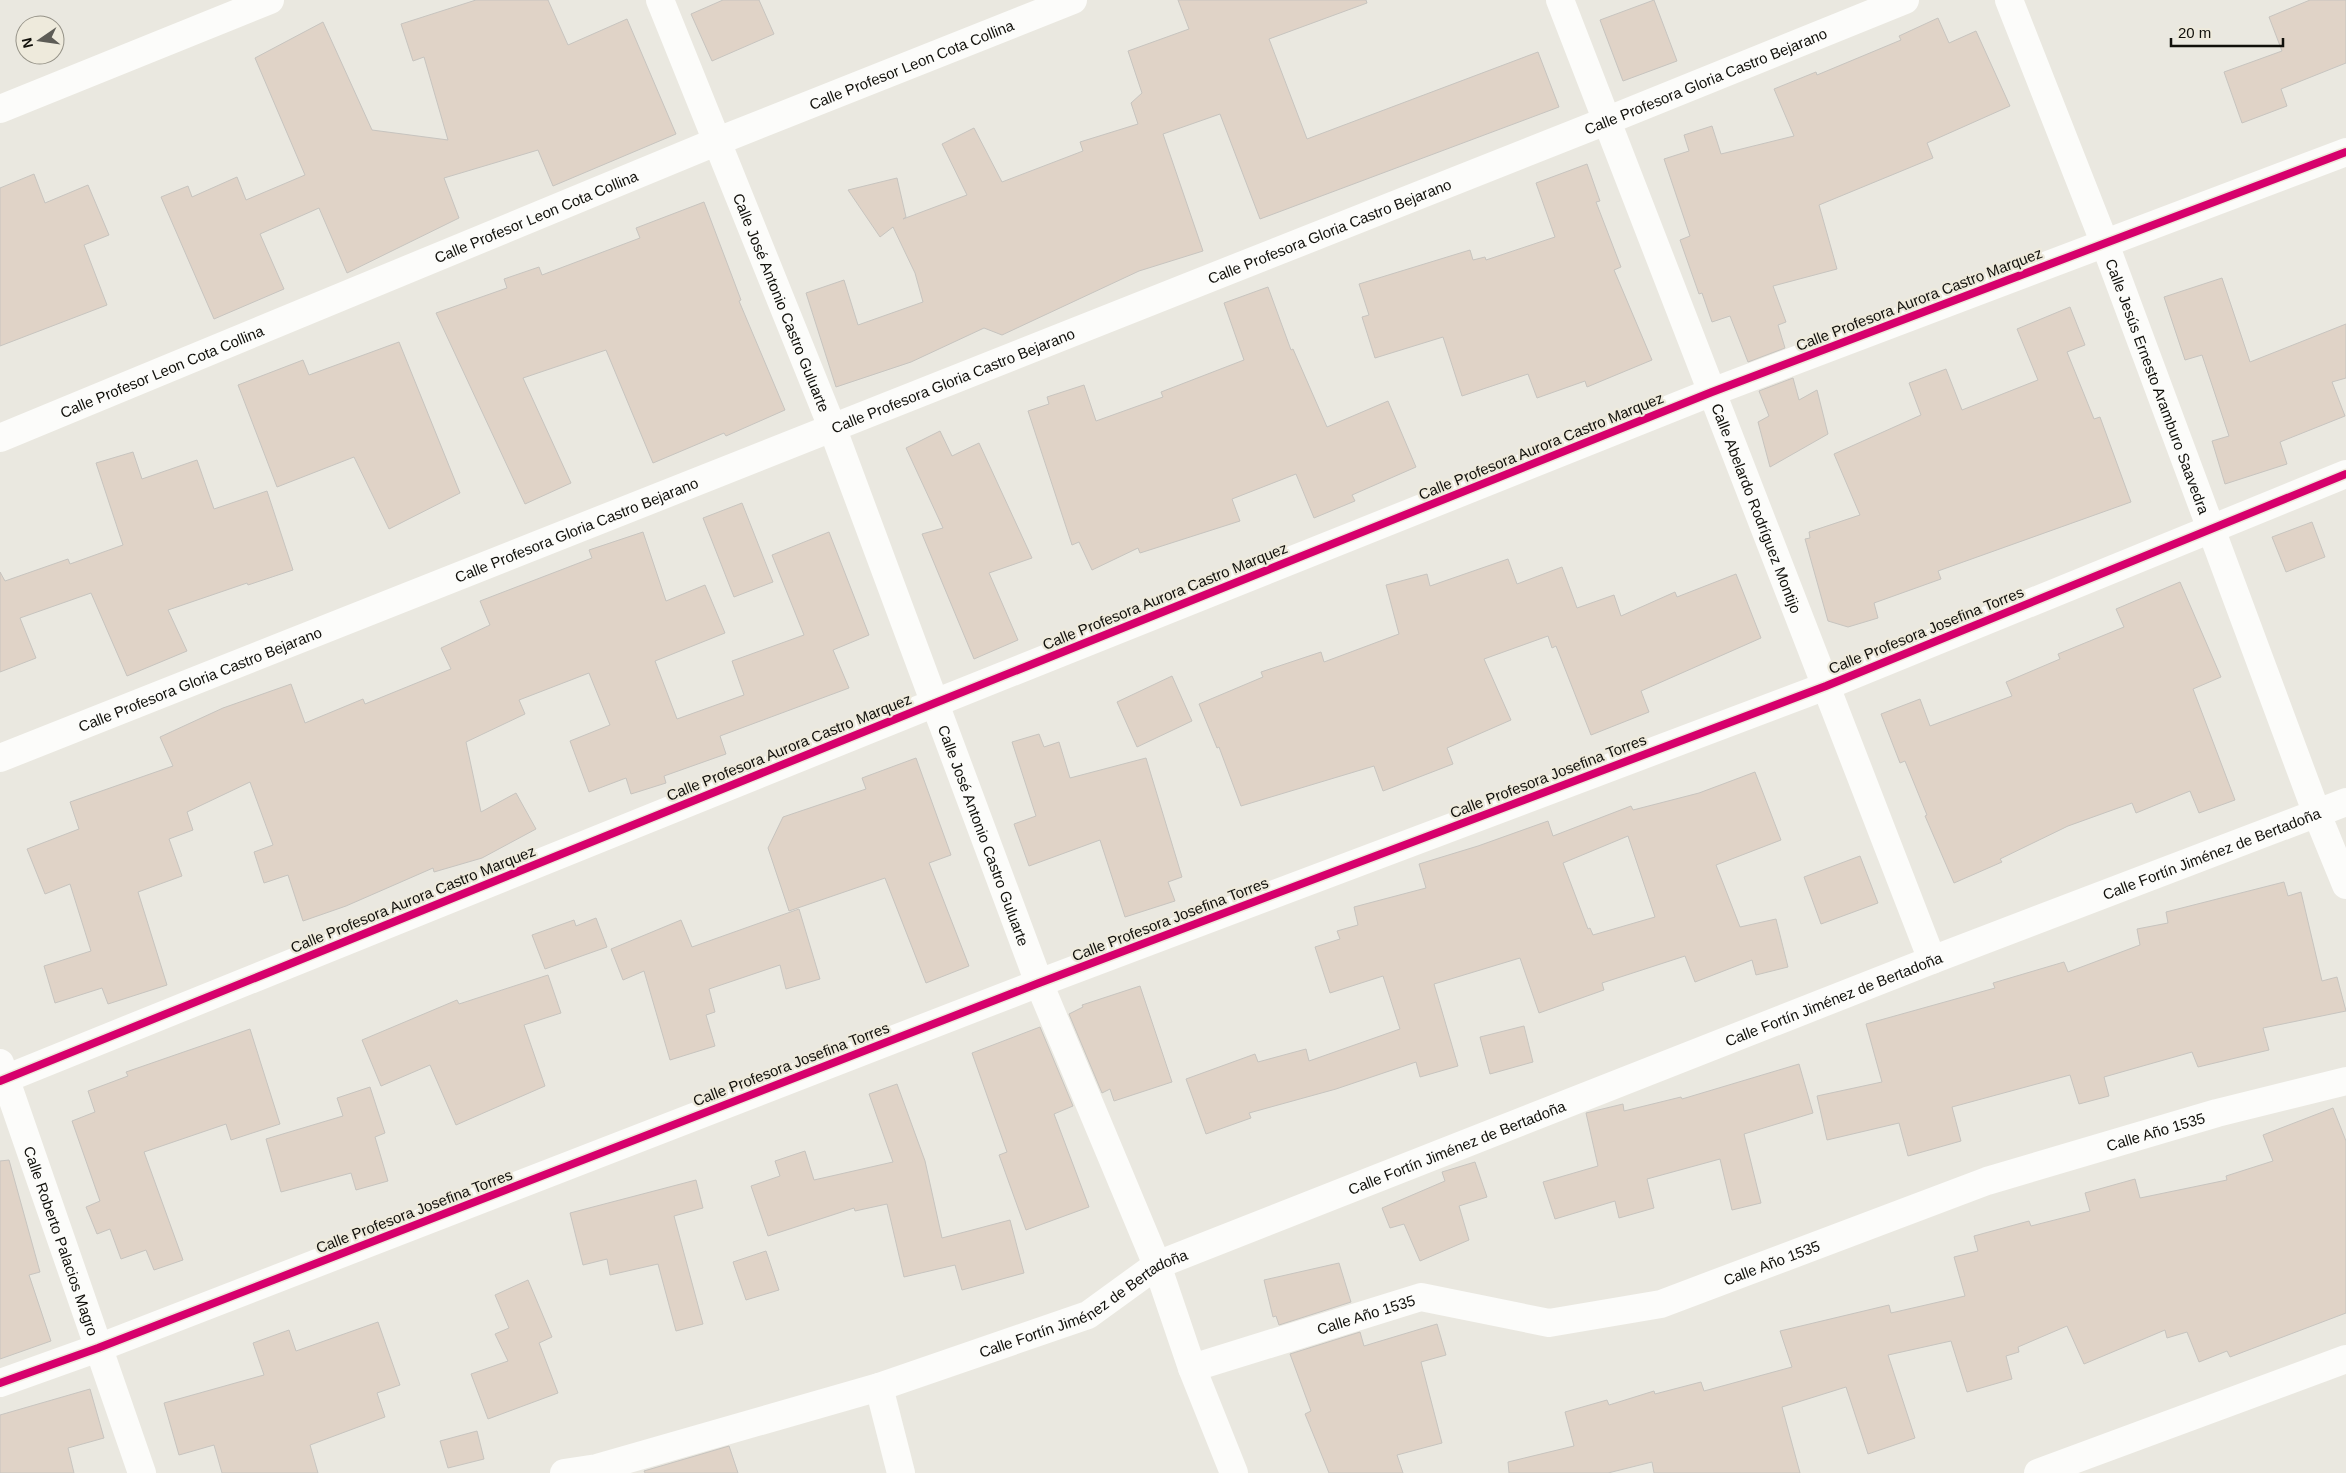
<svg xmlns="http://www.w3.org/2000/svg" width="2346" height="1473" viewBox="0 0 2346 1473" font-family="Helvetica,sans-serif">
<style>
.building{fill:#e0d3c7;stroke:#c7c4bf;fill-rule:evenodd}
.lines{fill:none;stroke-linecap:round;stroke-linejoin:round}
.street{stroke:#fcfcfa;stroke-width:28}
.secondary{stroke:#fcfcfa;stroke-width:28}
.cycleway-casing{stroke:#eeeadc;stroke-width:11}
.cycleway{stroke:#d6006c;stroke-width:8}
.labels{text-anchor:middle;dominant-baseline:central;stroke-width:4.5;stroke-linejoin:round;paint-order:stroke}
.street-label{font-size:15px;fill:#11100b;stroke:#eeeadc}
</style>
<rect width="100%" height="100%" fill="#eae8e0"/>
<g class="building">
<polygon points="476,0 548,0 568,45 627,19 676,134 553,186 538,150 444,178 459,218 347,273 319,208 260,234 284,289 214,319 161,197 188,186 192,197 237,177 246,200 305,175 255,58 323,22 372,130 448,140 424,57 413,61 401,24"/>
<polygon points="723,0 759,0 774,34 712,61 691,14"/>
<polygon points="1178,0 1366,0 1367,3 1269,39 1307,139 1538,52 1559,107 1260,219 1220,114 1163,134 1203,251 1139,271 1002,335 984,328 911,362 836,387 806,293 844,280 858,325 923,302 915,273 893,227 880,237 848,190 897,178 906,217 903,219 967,195 942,144 974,128 1002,182 1083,151 1080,142 1138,124 1131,103 1142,93 1128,51 1189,29"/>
<polygon points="1654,0 1677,61 1623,81 1600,20"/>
<polygon points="2310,0 2346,0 2346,63 2281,89 2287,106 2242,123 2224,72 2282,51 2269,17"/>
<polygon points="1938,18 1949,43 1976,31 2010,106 1927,143 1933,158 1819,205 1837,269 1773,286 1786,322 1778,325 1785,348 1748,362 1730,316 1712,322 1702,293 1699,294 1680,240 1690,236 1664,159 1689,151 1684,135 1712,126 1721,154 1794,136 1774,89 1816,72 1817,75 1901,40 1899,36"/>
<polygon points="1587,164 1600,201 1596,202 1621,267 1614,270 1652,360 1587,387 1585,381 1537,398 1528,374 1462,396 1443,337 1375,358 1362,317 1369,315 1359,284 1470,250 1473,260 1485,257 1486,260 1555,237 1536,183"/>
<polygon points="34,174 45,203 88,185 109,235 84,245 107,305 0,346 0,188"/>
<polygon points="704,202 741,300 739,301 785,410 726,436 724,433 653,463 606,350 523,378 571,483 525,504 436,313 507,288 504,279 539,267 542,275 640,238 636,228"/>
<polygon points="2222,278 2250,362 2346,324 2346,378 2332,382 2345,416 2280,442 2287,464 2225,484 2212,441 2229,436 2202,355 2185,360 2164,297"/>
<polygon points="1268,287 1291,350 1293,349 1327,427 1388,401 1416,467 1352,495 1355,501 1314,518 1296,474 1232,499 1240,521 1140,553 1138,548 1092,570 1079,542 1072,545 1028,411 1049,404 1047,397 1084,385 1096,421 1163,397 1161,392 1244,360 1224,303"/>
<polygon points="2070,307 2085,345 2067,352 2094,419 2100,417 2131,502 1938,571 1941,579 1874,603 1878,618 1848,627 1828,621 1805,539 1810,538 1809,532 1860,515 1834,454 1921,415 1909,383 1946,369 1962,410 2038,380 2017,329"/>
<polygon points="399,342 460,493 389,529 354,457 277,487 238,385 303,360 309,375"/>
<polygon points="1793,378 1799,400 1817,390 1828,434 1770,467 1758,422 1769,416 1759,391"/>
<polygon points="940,431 952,456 979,443 1032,558 989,573 1018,640 974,659 922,534 943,528 906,448"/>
<polygon points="133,452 142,479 197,460 214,509 267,491 293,570 248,585 247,583 168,610 187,651 127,676 91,593 20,618 36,658 0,672 0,572 5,581 68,559 70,564 123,545 96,463"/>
<polygon points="742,503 773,582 734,597 703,518"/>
<polygon points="2312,522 2325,557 2286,572 2272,537"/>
<polygon points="643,532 666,601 705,585 725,633 655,661 677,719 744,695 732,661 804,635 772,555 829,532 869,635 833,650 849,688 720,736 726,754 664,776 666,783 631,794 626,778 589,792 570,741 610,725 589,673 519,700 525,714 466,742 481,812 516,793 536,829 482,858 434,872 433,868 346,906 303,921 288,875 264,883 254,852 273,845 250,782 187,812 193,830 169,839 182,876 138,892 167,985 108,1004 102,988 55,1003 44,966 91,951 70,884 45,894 27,849 79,829 70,802 173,766 160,737 223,708 291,684 305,723 363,699 365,704 451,669 441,648 490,625 480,601 592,558 589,550"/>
<polygon points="1508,559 1517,584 1562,567 1577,608 1614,595 1621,616 1675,592 1677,597 1736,574 1761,638 1641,691 1649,712 1591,735 1556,646 1552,648 1548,636 1484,659 1511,720 1447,748 1453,764 1383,791 1374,766 1241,806 1219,747 1217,748 1199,704 1263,677 1261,672 1321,652 1324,662 1399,634 1386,585 1427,574 1430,586"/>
<polygon points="2180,582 2221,677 2193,689 2235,800 2199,813 2190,791 2136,813 2132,803 2068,826 2000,859 2002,862 1954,883 1925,816 1927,815 1905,761 1900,763 1881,714 1920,699 1930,726 2012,696 2006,682 2060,659 2058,654 2124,627 2116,609"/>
<polygon points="1172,676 1192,721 1137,747 1117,702"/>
<polygon points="1039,734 1044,747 1059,742 1070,778 1146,758 1182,877 1168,882 1175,901 1125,917 1100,840 1029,866 1014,824 1036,816 1012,742"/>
<polygon points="916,758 951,855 929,863 969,966 926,983 885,878 789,911 768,848 783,817 866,789 862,778"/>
<path d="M1755,772l26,68 -65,25 24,62 36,-8 12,48 -32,8 -4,-15 -57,22 -10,-26 -83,27 2,7 -65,23 -19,-55 -86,26 24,82 -38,11 -4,-15 -80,27 -87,24 2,5 -45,16 -20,-55 69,-25 3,8 48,-13 3,12 91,-32 -17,-53 -53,17 -15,-46 25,-8 -3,-8 21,-6 -4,-18 72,-19 -7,-24 59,-18 70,-25 5,15 78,-30 2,4 66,-17zM1628,836l27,81 -62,18 -3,-7 -2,1 -25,-66z"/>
<polygon points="1860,856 1878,903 1821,924 1804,877"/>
<polygon points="2284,882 2288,896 2301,892 2322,981 2337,977 2346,1011 2263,1028 2269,1050 2198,1067 2192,1052 2104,1077 2109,1096 2079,1104 2070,1075 1952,1107 1961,1141 1908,1156 1899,1123 1827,1140 1817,1096 1882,1082 1866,1024 1995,988 1993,983 2064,962 2068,972 2140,945 2137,929 2168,923 2166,912"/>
<polygon points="799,909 820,979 786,989 780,965 709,989 715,1012 706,1015 715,1046 670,1060 644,971 623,980 611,949 681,920 692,947"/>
<polygon points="596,918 607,947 545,969 532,935 574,920 576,926"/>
<polygon points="548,975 561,1013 524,1025 545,1086 456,1125 430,1065 381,1086 362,1040 457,1000 459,1004"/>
<polygon points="1140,986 1172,1082 1114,1101 1110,1089 1102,1093 1069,1014 1083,1007 1082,1005"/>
<polygon points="1524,1026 1533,1062 1490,1074 1480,1037"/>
<polygon points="1040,1027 1073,1106 1054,1114 1089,1207 1026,1230 999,1155 1007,1152 972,1053"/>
<polygon points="250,1029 280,1124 231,1140 226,1124 144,1152 183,1260 154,1270 146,1250 121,1259 110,1229 97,1234 86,1207 100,1201 72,1121 95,1112 88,1091 128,1076 126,1072"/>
<polygon points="1799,1064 1813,1113 1744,1134 1761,1203 1732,1210 1720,1159 1647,1179 1654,1208 1619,1218 1615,1201 1555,1219 1543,1182 1598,1166 1586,1113 1623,1104 1624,1111 1681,1097 1682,1099"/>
<polygon points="897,1084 925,1161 942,1238 1010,1220 1024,1273 962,1290 955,1265 904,1277 887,1204 855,1211 854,1208 768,1236 751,1186 780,1176 775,1161 805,1151 814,1180 893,1162 869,1094"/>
<polygon points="370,1087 385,1133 375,1137 388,1181 356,1190 351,1173 281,1192 266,1139 343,1116 337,1098"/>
<polygon points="2333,1108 2346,1141 2346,1313 2230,1357 2227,1351 2199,1362 2187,1332 2167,1338 2165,1330 2084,1364 2067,1326 2018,1347 2019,1352 2006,1356 2012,1379 1967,1392 1951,1341 1888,1355 1915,1438 1868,1454 1846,1387 1782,1407 1800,1473 1654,1473 1652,1462 1608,1473 1509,1473 1508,1462 1574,1446 1565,1412 1607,1400 1609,1405 1654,1391 1655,1394 1701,1382 1704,1391 1792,1367 1780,1331 1889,1305 1891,1313 1965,1296 1954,1257 1978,1251 1974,1236 2029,1221 2031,1226 2090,1211 2085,1193 2135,1179 2140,1198 2227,1180 2226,1176 2273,1161 2263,1135"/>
<polygon points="9,1160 40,1272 29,1275 51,1341 0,1359 0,1161"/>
<polygon points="1475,1162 1487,1197 1459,1206 1469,1240 1420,1261 1404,1224 1390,1228 1382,1208 1445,1181 1442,1172"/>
<polygon points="696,1180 703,1208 674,1216 703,1324 676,1331 658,1264 610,1275 607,1259 583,1265 570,1213"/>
<polygon points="766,1251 779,1290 746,1300 733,1262"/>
<polygon points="1339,1263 1351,1302 1279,1325 1276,1316 1273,1317 1264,1280"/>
<polygon points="528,1280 552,1337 539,1343 558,1393 488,1419 471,1374 508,1361 495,1334 509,1328 495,1295"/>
<polygon points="378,1322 400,1385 377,1393 385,1417 310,1445 318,1473 222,1473 214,1445 179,1455 164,1403 264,1375 253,1343 289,1330 296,1351"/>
<polygon points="1437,1324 1446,1355 1421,1362 1442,1443 1397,1455 1403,1473 1329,1473 1305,1414 1311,1411 1290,1354 1360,1332 1364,1346"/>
<polygon points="90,1389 104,1438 68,1448 74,1473 0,1473 0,1415"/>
<polygon points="477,1431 484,1459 448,1468 440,1441"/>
<polygon points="729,1446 738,1473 645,1473 644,1471"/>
</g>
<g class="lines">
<g class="street">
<path id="s1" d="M660,0l172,427 207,556 118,282 35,103 42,105"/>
<path id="s2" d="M1560,0l372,960"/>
<polyline points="0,109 270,0"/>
<path id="s3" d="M0,438l718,-297 355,-141"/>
<path id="s4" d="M0,758l1606,-637 299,-121"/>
<path id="s5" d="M0,1063l142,410"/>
<polyline points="0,1081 935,703 1712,392 2346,152"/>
<path id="s6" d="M1192,1368l229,-71 128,26 112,-19 326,-123 230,-68 129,-32"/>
<polyline points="0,1383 98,1348 1039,983 1826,686 2346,474"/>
<polyline points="879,1387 901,1473"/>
<path id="s7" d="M564,1473l33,-5 282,-81 209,-72 69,-50 775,-305 414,-158"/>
<polyline points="2038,1473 2346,1359"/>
</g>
<path class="secondary" id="s8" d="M2009,0l96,244 212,570 29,71"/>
<g class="cycleway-casing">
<g id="cycleway">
<polyline points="0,1081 935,703 1712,392 2346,152"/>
<polyline points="0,1383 98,1348 1039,983 1826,686 2346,474"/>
</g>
</g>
<use href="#cycleway" class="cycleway"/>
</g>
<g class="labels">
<g class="street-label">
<text stroke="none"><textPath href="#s3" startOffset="985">Calle Profesor Leon Cota Collina</textPath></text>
<text stroke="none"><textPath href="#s4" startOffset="1835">Calle Profesora Gloria Castro Bejarano</textPath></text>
<text stroke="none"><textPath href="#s3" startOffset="580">Calle Profesor Leon Cota Collina</textPath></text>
<text stroke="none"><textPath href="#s4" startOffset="1430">Calle Profesora Gloria Castro Bejarano</textPath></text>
<text transform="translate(1919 299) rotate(-21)">Calle Profesora Aurora Castro Marquez</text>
<text stroke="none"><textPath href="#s1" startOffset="326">Calle José Antonio Castro Guluarte</textPath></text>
<text stroke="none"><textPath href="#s3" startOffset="175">Calle Profesor Leon Cota Collina</textPath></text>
<text stroke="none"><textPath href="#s4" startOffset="1025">Calle Profesora Gloria Castro Bejarano</textPath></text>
<text stroke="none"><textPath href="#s8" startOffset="414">Calle Jesús Ernesto Aramburo Saavedra</textPath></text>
<text transform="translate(1541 446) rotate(-22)">Calle Profesora Aurora Castro Marquez</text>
<text stroke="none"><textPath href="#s2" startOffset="545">Calle Abelardo Rodríguez Montijo</textPath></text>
<text stroke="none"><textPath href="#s4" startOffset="620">Calle Profesora Gloria Castro Bejarano</textPath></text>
<text transform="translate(1165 596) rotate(-22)">Calle Profesora Aurora Castro Marquez</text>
<text transform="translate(1926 630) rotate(-22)">Calle Profesora Josefina Torres</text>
<text stroke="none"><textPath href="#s4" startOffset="215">Calle Profesora Gloria Castro Bejarano</textPath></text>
<text transform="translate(789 747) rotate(-22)">Calle Profesora Aurora Castro Marquez</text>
<text transform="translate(1548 776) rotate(-21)">Calle Profesora Josefina Torres</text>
<text stroke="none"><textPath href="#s1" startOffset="896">Calle José Antonio Castro Guluarte</textPath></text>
<text stroke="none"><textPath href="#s7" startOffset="1765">Calle Fortín Jiménez de Bertadoña</textPath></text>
<text transform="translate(413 899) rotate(-22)">Calle Profesora Aurora Castro Marquez</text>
<text transform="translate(1170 919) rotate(-21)">Calle Profesora Josefina Torres</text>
<text stroke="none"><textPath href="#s7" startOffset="1360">Calle Fortín Jiménez de Bertadoña</textPath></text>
<text transform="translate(791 1064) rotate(-21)">Calle Profesora Josefina Torres</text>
<text stroke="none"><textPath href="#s6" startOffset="1008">Calle Año 1535</textPath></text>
<text stroke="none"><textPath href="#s7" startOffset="955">Calle Fortín Jiménez de Bertadoña</textPath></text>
<text transform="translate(414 1211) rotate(-21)">Calle Profesora Josefina Torres</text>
<text stroke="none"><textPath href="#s5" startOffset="188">Calle Roberto Palacios Magro</textPath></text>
<text stroke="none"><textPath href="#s6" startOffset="602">Calle Año 1535</textPath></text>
<text stroke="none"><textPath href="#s7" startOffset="549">Calle Fortín Jiménez de Bertadoña</textPath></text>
<text stroke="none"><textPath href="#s6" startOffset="182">Calle Año 1535</textPath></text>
</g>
</g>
<g transform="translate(40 40) rotate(257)"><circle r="24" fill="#eeeadc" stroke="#969388"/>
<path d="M0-4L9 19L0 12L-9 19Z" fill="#5d5c56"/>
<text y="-8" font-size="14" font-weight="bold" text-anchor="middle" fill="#11100b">N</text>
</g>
<path d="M2171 38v8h112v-8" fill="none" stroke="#11100b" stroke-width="2.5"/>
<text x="2178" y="38" font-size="15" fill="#11100b" stroke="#eeeadc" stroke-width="4" paint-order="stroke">20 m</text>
</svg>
